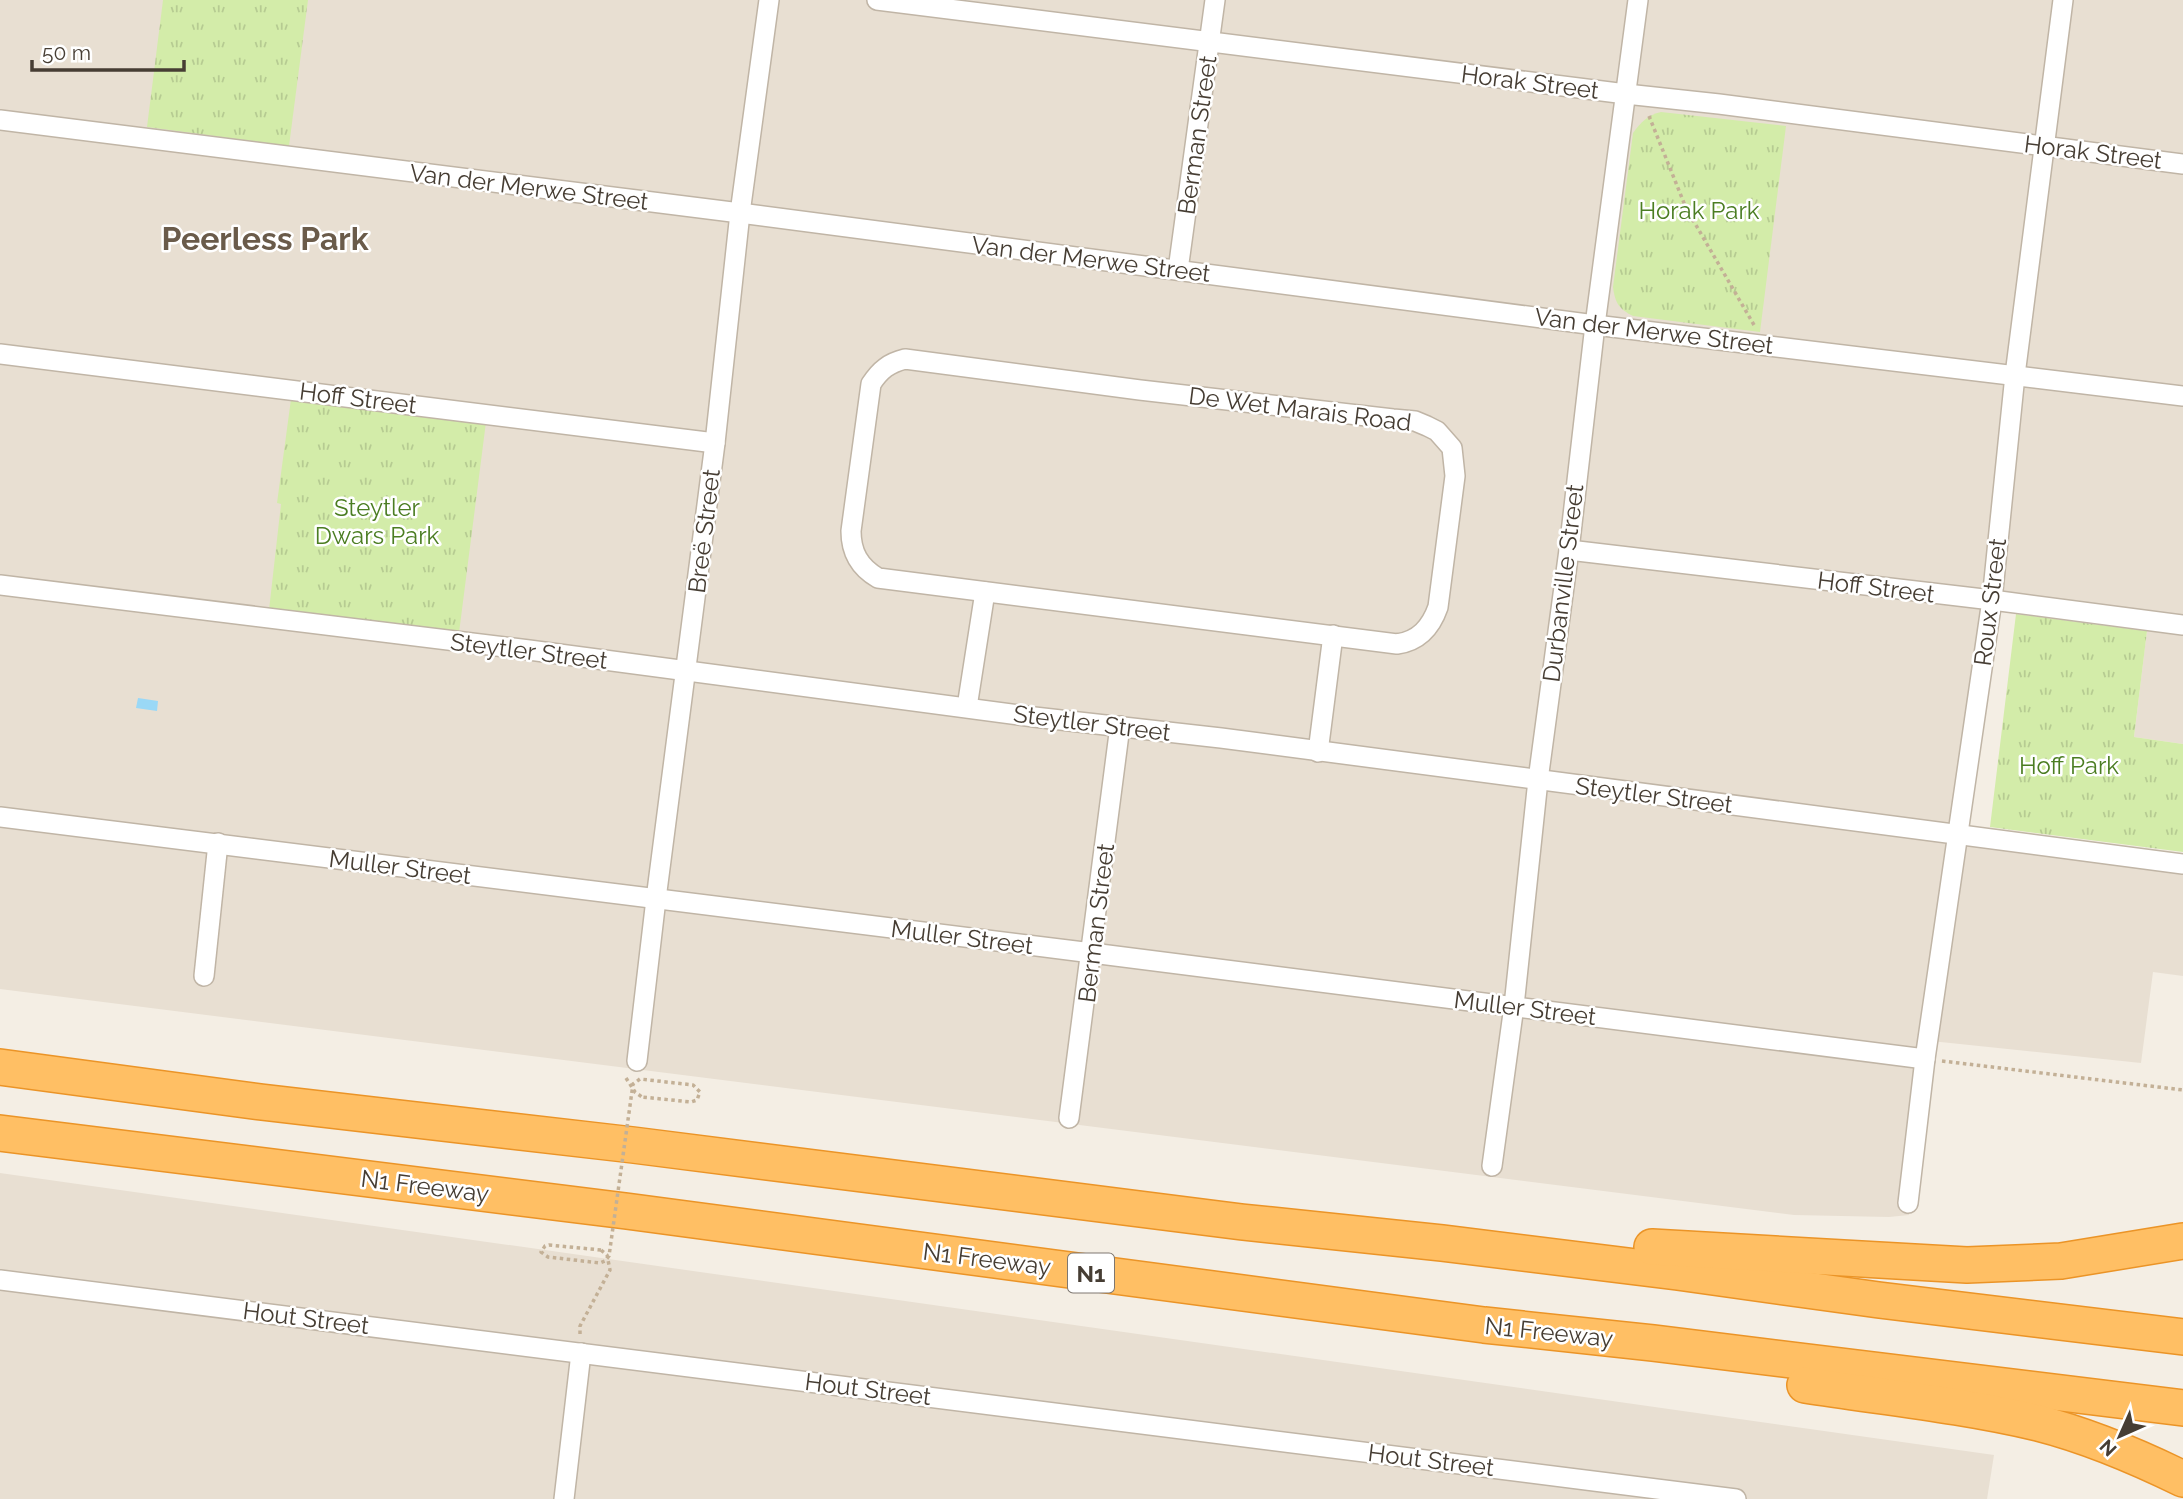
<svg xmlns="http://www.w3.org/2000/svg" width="2183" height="1499" viewBox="0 0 2183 1499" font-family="Raleway,sans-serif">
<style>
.residential{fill:#e8dfd2}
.grass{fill:url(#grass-tufts)}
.water{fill:#9ad8f6}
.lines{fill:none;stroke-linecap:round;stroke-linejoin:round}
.minor-casing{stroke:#c0b5a6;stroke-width:22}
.motorway-casing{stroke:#eb9427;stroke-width:38}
.path{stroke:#c3b096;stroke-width:3.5;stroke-dasharray:3.5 3.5;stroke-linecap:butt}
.minor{stroke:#fff;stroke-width:19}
.motorway{stroke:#ffbf64;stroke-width:35}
.path-bridge{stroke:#c3b096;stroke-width:3.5;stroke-dasharray:3.5 3.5;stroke-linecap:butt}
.labels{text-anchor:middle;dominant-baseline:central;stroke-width:5;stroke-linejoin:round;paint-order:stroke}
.shield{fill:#fff;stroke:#7e7770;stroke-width:2}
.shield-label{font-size:23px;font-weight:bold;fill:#463d33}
.street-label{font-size:24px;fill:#463d33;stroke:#fff}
.park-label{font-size:24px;fill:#4b7d22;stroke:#fff}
.district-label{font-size:32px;font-weight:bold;fill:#6a5b4a;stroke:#fff}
</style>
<defs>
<pattern id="grass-tufts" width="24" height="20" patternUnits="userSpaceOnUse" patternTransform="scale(1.75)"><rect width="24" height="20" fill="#d3eca9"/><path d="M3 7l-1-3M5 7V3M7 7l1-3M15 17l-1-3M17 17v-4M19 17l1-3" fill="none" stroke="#b6cb92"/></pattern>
</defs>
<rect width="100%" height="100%" fill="#f4eee4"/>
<g class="residential">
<polygon points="0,0 2183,0 2183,744 2134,737 2148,622 1994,603 1958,836 2183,866 2183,976 2153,972 2141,1063 1931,1041 1909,1215 1889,1217 1794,1215 0,989"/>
<polygon points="0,1173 1994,1455 1987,1499 0,1499"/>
</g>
<g class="grass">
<polygon points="163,0 308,0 289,146 147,127"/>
<path d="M1661,112l125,14 -26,206 -127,-16c-14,-7 -18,-13 -20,-29l20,-154c8,-11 15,-18 28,-21z"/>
<polygon points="291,399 486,422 459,633 269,610 281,504 277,503"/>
<polygon points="2016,614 2147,631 2134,737 2183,744 2183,852 1990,827"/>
</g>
<polygon class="water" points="138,698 158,701 157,711 136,708"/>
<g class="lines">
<g class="minor-casing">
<g id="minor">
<polyline points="877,0 1626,94 1719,104 2183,164"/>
<polyline points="0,120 740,213 1595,325 2183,396"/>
<polyline points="1178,270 1215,0"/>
<polyline points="0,354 715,443"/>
<path d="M905,359l235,31 253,29 22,2 12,5 10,5 15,17 3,28 -17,131c-7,20 -19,34 -41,37l-519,-66c-19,-11 -27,-26 -27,-47l20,-147c9,-14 18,-21 34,-25z"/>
<polyline points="1569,550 1992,600 2183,625"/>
<polyline points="0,585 529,650 1034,717 1221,738 2183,864"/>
<polyline points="967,707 985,592"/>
<polyline points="1318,752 1333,635"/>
<polyline points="0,817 1092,953 1925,1059"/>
<polyline points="204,976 218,843"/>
<polyline points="637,1061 656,899 715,443 740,213 769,0"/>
<polyline points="1069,1118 1120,726"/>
<polyline points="1492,1166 1514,1006 1538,780 1569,550 1595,325 1638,0"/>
<polyline points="1908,1203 1925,1059 1992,600 2015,375 2063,0"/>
<polyline points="0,1280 1736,1499"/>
<polyline points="564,1499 581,1353"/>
</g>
</g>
<g class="motorway-casing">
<g id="motorway">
<polyline points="0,1067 261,1102 633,1145 1242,1222 1442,1243 1677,1272 1879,1300 2183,1337"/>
<polyline points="0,1133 626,1211 1484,1325 1653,1343 2183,1408"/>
<polyline points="1652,1247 1967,1265 2061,1261 2183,1241"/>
<path d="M1805,1385c77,12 157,20 233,38 51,13 98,33 145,56"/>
</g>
</g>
<g class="path">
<polyline points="1649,116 1686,208 1754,325"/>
<polyline points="1942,1061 2183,1090"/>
<polyline points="626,1078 635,1092 642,1097"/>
<polyline points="580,1334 580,1326 610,1270 607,1255 601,1250"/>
</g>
<use href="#minor" class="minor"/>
<use href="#motorway" class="motorway"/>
<polyline class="path-bridge" points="601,1250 549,1245 545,1246 541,1252 548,1257 600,1263 605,1261 609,1256 633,1084 640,1079 693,1085 700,1092 697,1100 691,1102 642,1097"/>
</g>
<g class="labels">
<rect class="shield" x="1068" y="1253.5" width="46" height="39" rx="5"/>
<g class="shield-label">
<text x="1091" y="1273">N1</text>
</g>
<g class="street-label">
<text transform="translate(1530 82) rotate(7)">Horak Street</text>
<text transform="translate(1197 135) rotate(-82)">Berman Street</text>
<text transform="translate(2093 152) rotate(7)">Horak Street</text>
<text transform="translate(529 187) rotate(7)">Van der Merwe Street</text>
<text transform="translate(1091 259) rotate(7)">Van der Merwe Street</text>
<text transform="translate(1654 331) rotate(7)">Van der Merwe Street</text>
<text transform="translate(358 398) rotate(7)">Hoff Street</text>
<text transform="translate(1300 409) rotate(7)">De Wet Marais Road</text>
<text transform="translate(704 531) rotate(-83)">Breë Street</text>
<text transform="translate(1563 583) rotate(-83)">Durbanville Street</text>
<text transform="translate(1876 587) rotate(7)">Hoff Street</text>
<text transform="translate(1990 602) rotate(-83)">Roux Street</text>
<text transform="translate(529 651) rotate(7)">Steytler Street</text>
<text transform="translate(1092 723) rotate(7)">Steytler Street</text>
<text transform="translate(1654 795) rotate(7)">Steytler Street</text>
<text transform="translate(400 867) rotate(7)">Muller Street</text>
<text transform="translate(1096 923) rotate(-83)">Berman Street</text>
<text transform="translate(962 937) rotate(7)">Muller Street</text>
<text transform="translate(1525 1008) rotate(7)">Muller Street</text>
<text transform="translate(425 1186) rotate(7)">N1 Freeway</text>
<text transform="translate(987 1259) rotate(7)">N1 Freeway</text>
<text transform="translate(306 1318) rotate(7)">Hout Street</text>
<text transform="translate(1549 1332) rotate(6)">N1 Freeway</text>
<text transform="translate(868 1389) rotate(7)">Hout Street</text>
<text transform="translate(1431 1460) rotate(7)">Hout Street</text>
</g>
<g class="park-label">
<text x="1699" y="210">Horak Park</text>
<text x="377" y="507">Steytler<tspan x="377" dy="28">Dwars Park</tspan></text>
<text x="2069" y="765">Hoff Park</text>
</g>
<g class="district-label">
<text x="265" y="238">Peerless Park</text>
</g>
</g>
<g transform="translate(2120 1436) rotate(225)" stroke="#ffffff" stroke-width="5" paint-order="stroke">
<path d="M0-5L12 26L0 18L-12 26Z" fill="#463d33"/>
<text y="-10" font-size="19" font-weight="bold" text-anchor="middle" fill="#463d33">N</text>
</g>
<path d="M32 60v10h152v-10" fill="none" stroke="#463d33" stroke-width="3.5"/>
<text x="42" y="60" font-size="21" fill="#463d33" stroke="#ffffff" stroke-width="5" paint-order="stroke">50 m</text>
</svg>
